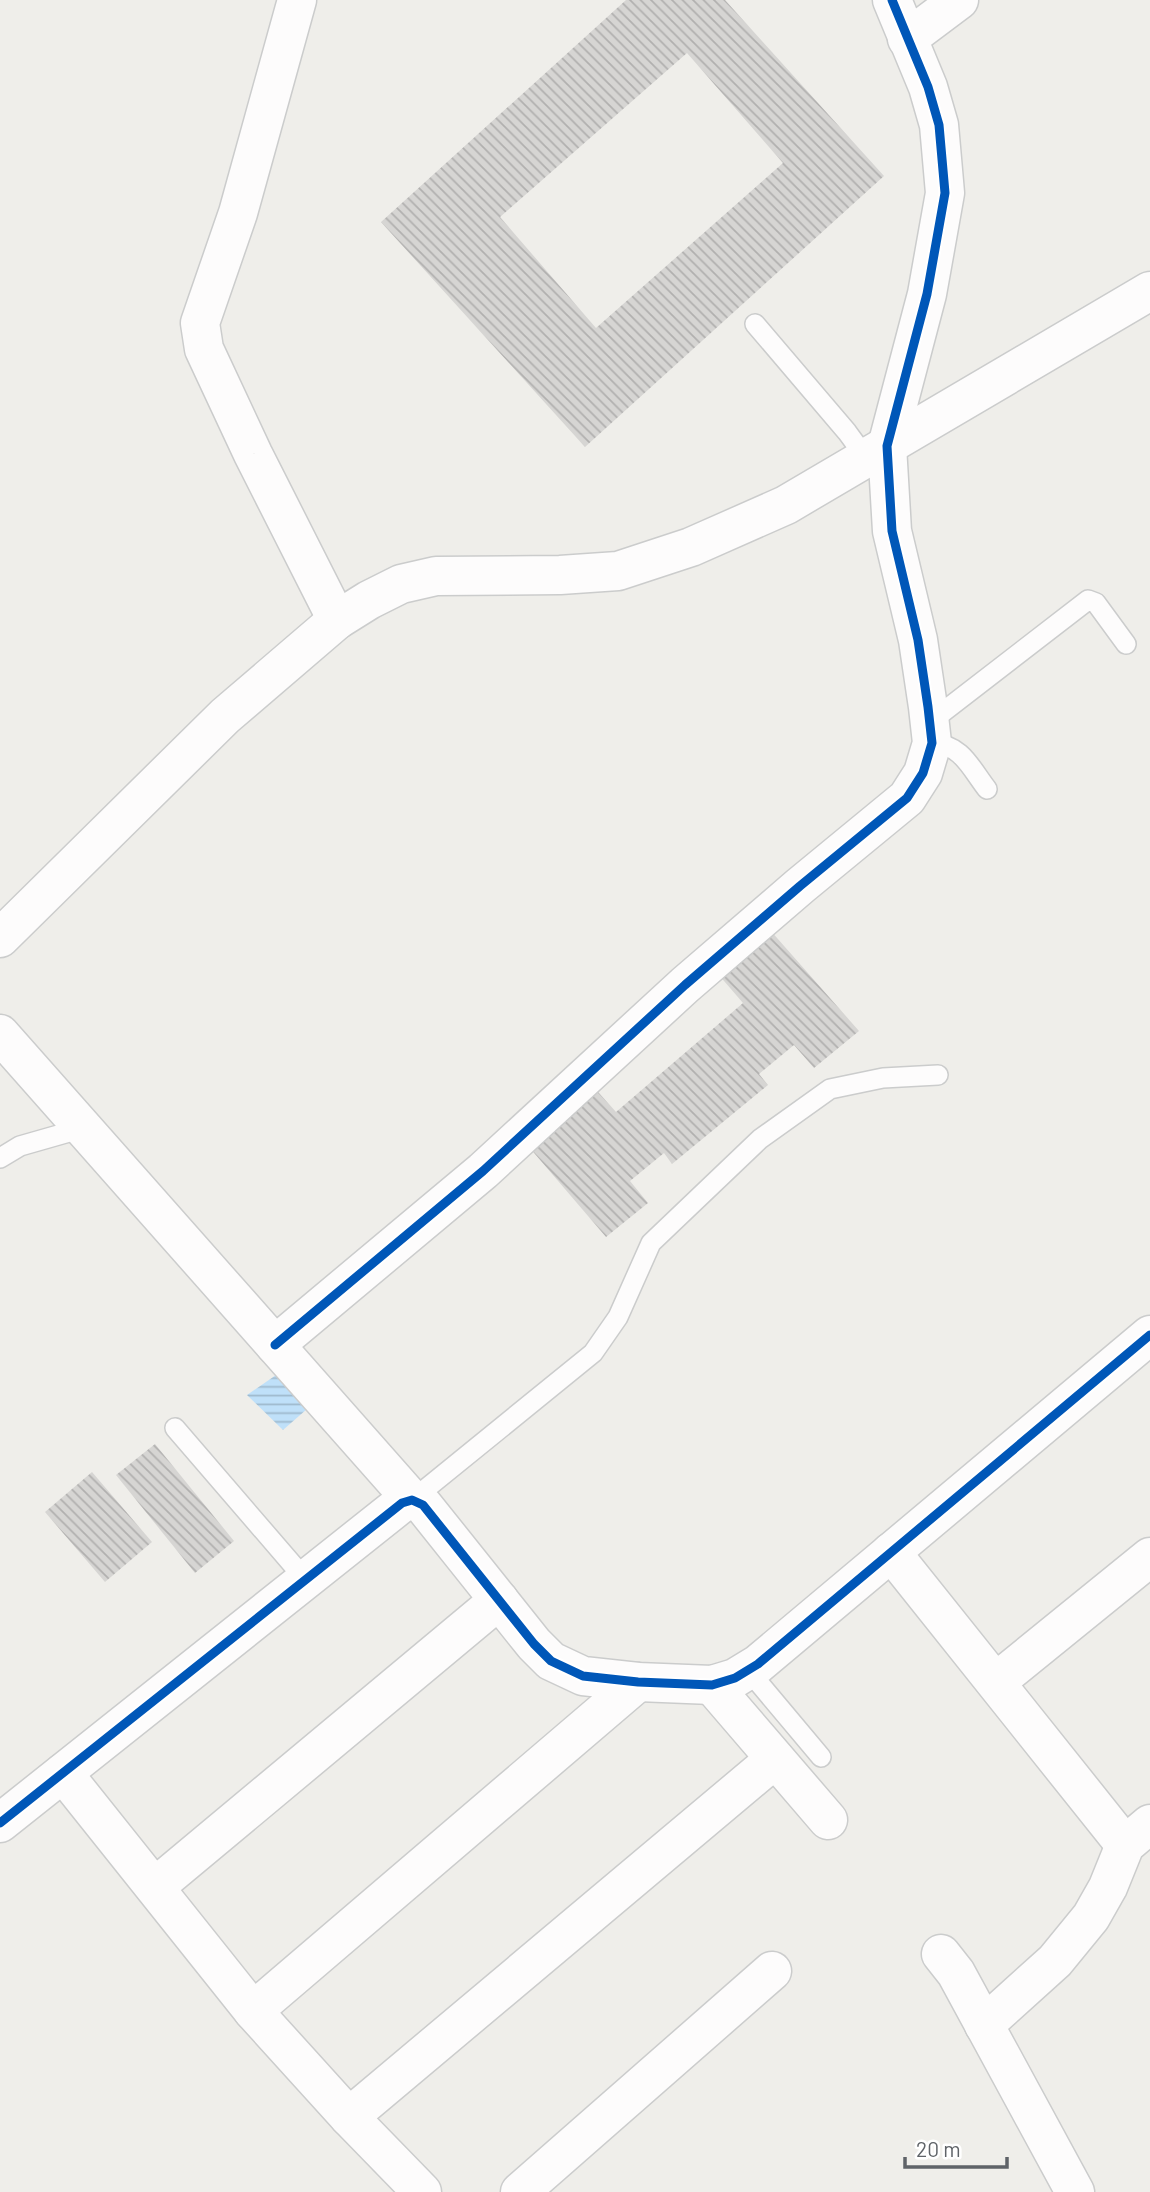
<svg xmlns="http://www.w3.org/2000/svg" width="1150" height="2192" viewBox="0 0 1150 2192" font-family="Barlow,sans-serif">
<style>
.water{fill:url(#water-rules)}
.building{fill:url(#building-back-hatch);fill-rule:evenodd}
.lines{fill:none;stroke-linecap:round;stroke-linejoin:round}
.service-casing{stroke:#cbcccc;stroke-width:22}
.minor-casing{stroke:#cbcccc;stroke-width:41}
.tertiary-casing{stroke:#cbcccc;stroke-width:41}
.service{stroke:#fdfcfc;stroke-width:19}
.minor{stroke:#fdfcfc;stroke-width:38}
.tertiary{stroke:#fdfcfc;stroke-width:38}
.cycleway-casing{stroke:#fff;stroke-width:13}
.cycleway{stroke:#0057b8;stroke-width:9}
</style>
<defs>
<pattern id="water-rules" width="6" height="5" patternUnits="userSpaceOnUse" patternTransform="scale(1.75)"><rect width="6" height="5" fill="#bfe0f9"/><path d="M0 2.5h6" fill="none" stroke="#9eb9cd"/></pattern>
<pattern id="building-back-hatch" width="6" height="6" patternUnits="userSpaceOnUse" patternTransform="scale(1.75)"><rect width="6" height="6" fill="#d6d5d3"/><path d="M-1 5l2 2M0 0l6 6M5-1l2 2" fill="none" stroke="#b1b0af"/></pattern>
</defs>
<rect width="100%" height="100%" fill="#efeeea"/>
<polygon class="water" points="279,1373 307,1409 283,1430 247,1395"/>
<g class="building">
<path d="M626,0h99l159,176 -299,271 -204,-225zM687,53l96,110 -187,165 -96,-111z"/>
<polygon points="770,930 859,1031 814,1068 794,1045 759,1074 768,1085 672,1164 664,1153 630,1181 648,1203 606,1237 523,1140 590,1083 616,1112 743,1003 718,974"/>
<polygon points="155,1444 234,1541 195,1573 116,1475"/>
<polygon points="92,1472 152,1542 105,1582 45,1512"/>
</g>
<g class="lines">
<g class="service-casing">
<g id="service">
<polyline points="755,324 847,432 866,458"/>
<polyline points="930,722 1088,600 1096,603 1126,644"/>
<path d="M932,743c30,2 38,24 55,46"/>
<polyline points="0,1158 20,1146 83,1128"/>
<polyline points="175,1428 305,1579"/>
<polyline points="412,1500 593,1353 618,1317 651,1243 760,1139 830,1089 883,1078 938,1075"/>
<polyline points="748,1670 821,1757"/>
</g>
</g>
<g class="minor-casing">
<g id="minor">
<polyline points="297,0 238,213 200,323 204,349 253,454 337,620"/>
<polyline points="907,39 959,0"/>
<polyline points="0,938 225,716 337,620 369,600 401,584 436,576 560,575 618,571 691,547 786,505 1150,291"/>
<polyline points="0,1034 412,1500"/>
<polyline points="275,1345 483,1171 685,985 800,886 907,798 923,773 932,743 928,707 918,640 892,531 887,446 927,294 945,193 939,125 928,87 892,0"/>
<polyline points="891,1552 1125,1845"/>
<polyline points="996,1682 1150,1557"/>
<polyline points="712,1685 828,1820"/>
<polyline points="63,1773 253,2011 349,2117 422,2192"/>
<polyline points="155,1887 499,1600"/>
<polyline points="941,1954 956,1973 1075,2192"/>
<polyline points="253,2011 638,1682"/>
<polyline points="984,2025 1055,1961 1091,1917 1108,1887 1125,1845 1150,1824"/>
<polyline points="349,2117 775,1759"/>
<polyline points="520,2192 772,1971"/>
</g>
</g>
<g class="tertiary-casing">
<polyline id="tertiary" points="0,1823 402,1503 412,1500 423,1505 534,1644 551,1661 583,1676 638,1682 712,1685 735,1678 758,1664 1150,1335"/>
</g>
<use href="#service" class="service"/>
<use href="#minor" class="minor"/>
<use href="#tertiary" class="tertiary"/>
<g class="cycleway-casing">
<g id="cycleway">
<polyline points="275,1345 483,1171 685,985 800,886 907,798 923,773 932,743 928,707 918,640 892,531 887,446 927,294 945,193 939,125 928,87 892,0"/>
<polyline points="0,1823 402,1503 412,1500 423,1505 534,1644 551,1661 583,1676 638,1682 712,1685 735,1678 758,1664 1150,1335"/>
</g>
</g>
<use href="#cycleway" class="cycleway"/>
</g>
<path d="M905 2157v10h102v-10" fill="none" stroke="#5f6368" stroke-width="3.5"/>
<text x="916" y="2157" font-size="21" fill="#5f6368" stroke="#ffffff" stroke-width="5" paint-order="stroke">20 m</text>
</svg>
